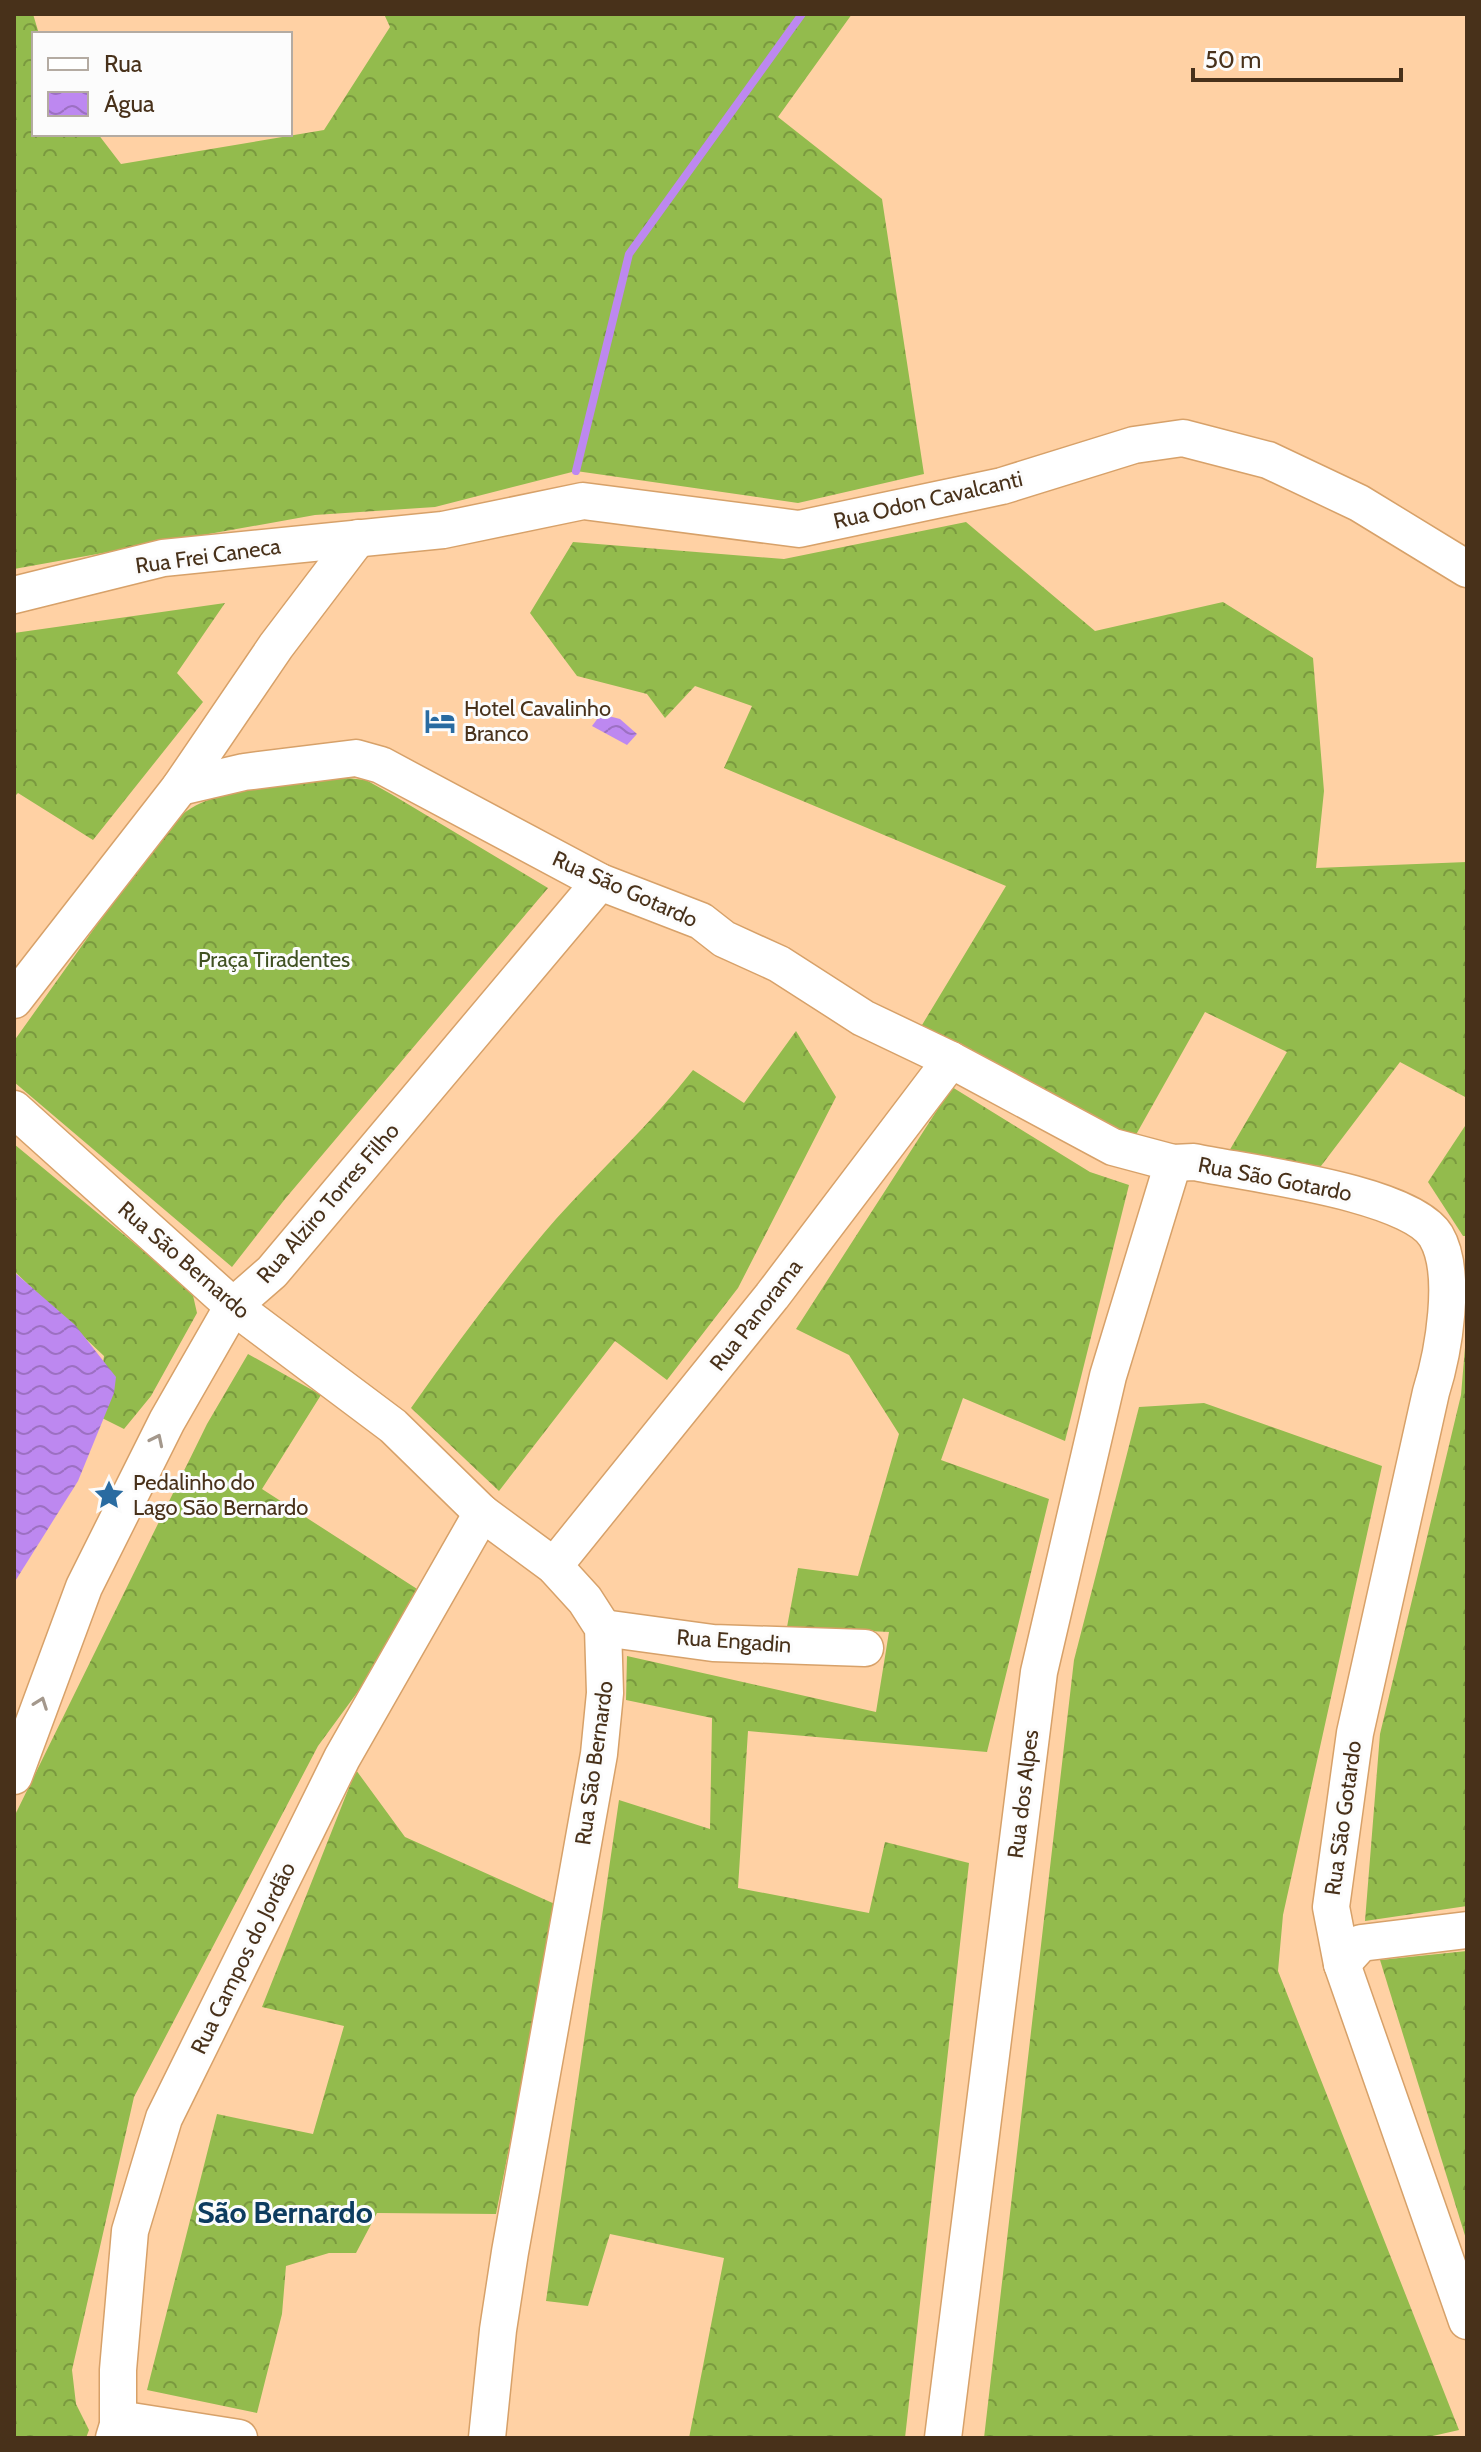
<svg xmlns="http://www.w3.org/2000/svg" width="1481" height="2452" viewBox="0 0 1481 2452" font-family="Cabin,sans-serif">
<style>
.forest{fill:url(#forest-crowns)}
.water{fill:url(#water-waves)}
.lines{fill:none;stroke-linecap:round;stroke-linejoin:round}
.stream{stroke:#bd88f0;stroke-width:8}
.minor-casing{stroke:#d7a169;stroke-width:39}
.minor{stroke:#fff;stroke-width:36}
.oneway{stroke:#a4988c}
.labels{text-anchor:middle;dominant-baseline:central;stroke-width:6;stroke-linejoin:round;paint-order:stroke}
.street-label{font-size:22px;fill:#48311a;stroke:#fcfcfc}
.poi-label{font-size:22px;fill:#48311a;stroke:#fcfcfc;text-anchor:start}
.park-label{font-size:22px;fill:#405122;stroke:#fcfcfc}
.district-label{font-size:30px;font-weight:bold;fill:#0d3c60;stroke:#fcfcfc}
</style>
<defs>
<pattern id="forest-crowns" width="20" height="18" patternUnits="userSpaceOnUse" patternTransform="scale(2)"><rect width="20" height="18" fill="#93bb4d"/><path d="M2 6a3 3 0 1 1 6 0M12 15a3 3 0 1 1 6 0" fill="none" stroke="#7a993f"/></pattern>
<pattern id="water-waves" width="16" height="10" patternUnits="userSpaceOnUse" patternTransform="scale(2)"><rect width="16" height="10" fill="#bd88f0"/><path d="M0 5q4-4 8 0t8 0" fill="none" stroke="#9c70c2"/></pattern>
</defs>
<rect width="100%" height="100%" fill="#ffd1a4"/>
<g class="forest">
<polygon points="14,14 33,14 39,34 34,34 34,134 98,134 121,164 324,130 390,27 384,14 852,14 778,117 882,199 924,474 798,503 576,471 435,507 315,515 14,569"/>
<polygon points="966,522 1095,631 1223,602 1313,658 1324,791 1316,868 1467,862 1467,1098 1400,1062 1321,1166 1225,1158 1287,1052 1205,1012 1133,1140 919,1030 1006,886 724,768 752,706 695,686 665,718 647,694 577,676 530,613 573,542 784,559"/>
<polygon points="225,603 177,673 203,702 93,840 18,793 14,797 14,633"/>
<path d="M347,778l19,2 25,14 157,94 -263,311 -53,68 -218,-185v-41l151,-212c11,-9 23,-21 36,-26 44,-20 99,-25 146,-25z"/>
<path d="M796,1031l40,66 -98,191 -71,92 -52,-39 -116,150 -88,-83c46,-65 93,-129 145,-189 45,-50 95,-95 137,-149l51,33z"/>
<polygon points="952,1087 1090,1172 1129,1185 1065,1441 963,1398 941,1460 1049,1499 987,1752 748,1731 738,1888 869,1913 885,1842 969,1863 905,2438 689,2438 724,2258 610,2234 588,2306 546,2301 619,1800 710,1829 712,1718 626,1700 627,1656 876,1712 889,1632 787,1627 798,1568 858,1576 899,1434 849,1355 796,1329"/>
<polygon points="1467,1123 1467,1236 1463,1236 1428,1182"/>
<polygon points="14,1144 192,1291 197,1313 151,1396 124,1429 96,1415 104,1356 14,1271"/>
<polygon points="1467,1324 1467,1906 1365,1921 1380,1734 1461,1395"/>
<polygon points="248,1354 321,1395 262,1489 428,1596 318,1746 134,2097 72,2370 76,2404 89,2430 86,2438 14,2438 14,1817 207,1424"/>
<polygon points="1204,1403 1382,1466 1283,1915 1278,1971 1459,2430 1424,2438 984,2438 1074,1660 1139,1407"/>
<polygon points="356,1770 405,1837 557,1905 496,2214 377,2213 356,2253 329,2253 286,2266 282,2314 257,2413 147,2390 217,2114 313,2134 344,2026 262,2007"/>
<polygon points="1467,1951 1467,2242 1380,1960"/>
</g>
<g class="water">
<polygon points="601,714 620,719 637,734 627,745 592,726"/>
<polygon points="14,1272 75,1325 116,1377 114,1393 78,1481 14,1583"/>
</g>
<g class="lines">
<polyline class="stream" points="576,471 629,254 802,14"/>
<g class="minor-casing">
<g id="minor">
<polyline points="14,595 163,558 443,530 583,501 799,529 1002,486 1134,445 1183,438 1268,460 1359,503 1467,569"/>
<path d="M180,787l64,-15 112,-14 25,7 219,117 101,39 23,18 55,25 84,54 88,42 162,87 60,16 21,-1c51,11 216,30 242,74 22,37 7,118 -5,156l-76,341 -24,174 11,57 125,357"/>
<polyline points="14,1000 180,787 276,646 358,538"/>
<polyline points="14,1109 233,1306 393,1426 482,1513 554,1566 585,1600 603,1628 605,1693 599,1754 510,2252 498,2330 487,2438"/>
<polyline points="554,1566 772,1296 951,1060"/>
<polyline points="603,1628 713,1643 865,1648"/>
<polyline points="14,1776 84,1587 167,1421 233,1306 272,1272 600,882"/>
<polyline points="1342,1964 1361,1943 1467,1930"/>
<polyline points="118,2425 131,2421 239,2438"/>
<polyline points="114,2438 118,2425 118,2370 130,2231 164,2118 342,1758 482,1513"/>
<polyline points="943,2438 1039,1672 1108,1376 1173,1163"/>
</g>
</g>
<use href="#minor" class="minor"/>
</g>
<defs><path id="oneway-chevron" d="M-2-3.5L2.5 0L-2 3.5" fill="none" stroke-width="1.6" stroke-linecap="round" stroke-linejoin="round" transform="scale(2)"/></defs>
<g class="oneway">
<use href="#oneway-chevron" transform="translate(157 1440) rotate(-64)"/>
<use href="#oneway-chevron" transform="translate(41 1703) rotate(-70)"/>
</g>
<defs>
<g id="hotel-bare" transform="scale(2.4)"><path d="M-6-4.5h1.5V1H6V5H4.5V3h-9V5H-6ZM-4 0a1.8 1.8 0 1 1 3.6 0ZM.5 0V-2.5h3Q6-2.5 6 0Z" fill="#296ba1" stroke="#fcfcfc" stroke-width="2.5" paint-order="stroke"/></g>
<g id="sight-bare" transform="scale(2.4)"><path d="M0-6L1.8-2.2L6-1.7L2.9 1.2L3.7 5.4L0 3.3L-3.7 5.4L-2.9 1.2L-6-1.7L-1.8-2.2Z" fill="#296ba1" stroke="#fcfcfc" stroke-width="2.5" paint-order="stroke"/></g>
</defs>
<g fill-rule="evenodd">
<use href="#hotel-bare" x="440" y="721"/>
<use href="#sight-bare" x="109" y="1495"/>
</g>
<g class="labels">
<g class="street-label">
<text transform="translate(928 500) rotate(-13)">Rua Odon Cavalcanti</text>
<text transform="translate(208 556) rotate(-8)">Rua Frei Caneca</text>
<text transform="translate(625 889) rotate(24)">Rua São Gotardo</text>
<text transform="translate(1275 1179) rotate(11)">Rua São Gotardo</text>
<text transform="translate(328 1203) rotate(-49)">Rua Alziro Torres Filho</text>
<text transform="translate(184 1260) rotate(41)">Rua São Bernardo</text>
<text transform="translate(756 1315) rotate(-52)">Rua Panorama</text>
<text transform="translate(734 1641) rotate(4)">Rua Engadin</text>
<text transform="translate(594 1763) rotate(-82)">Rua São Bernardo</text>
<text transform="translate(1023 1794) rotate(-83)">Rua dos Alpes</text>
<text transform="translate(1343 1818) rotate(-82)">Rua São Gotardo</text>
<text transform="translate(243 1958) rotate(-64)">Rua Campos do Jordão</text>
</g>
<g class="poi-label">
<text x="464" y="708">Hotel Cavalinho<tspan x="464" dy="25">Branco</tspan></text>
<text x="133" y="1482">Pedalinho do<tspan x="133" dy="25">Lago São Bernardo</tspan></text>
</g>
<g class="park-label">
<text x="274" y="959">Praça Tiradentes</text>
</g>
<g class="district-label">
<text x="285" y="2212">São Bernardo</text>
</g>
</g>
<rect width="1481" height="2452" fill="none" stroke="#48311a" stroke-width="32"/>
<rect x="32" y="32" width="260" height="104" fill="#fcfcfc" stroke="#b4aba2" stroke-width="2"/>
<rect x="48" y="58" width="40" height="12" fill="#ffffff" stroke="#b4aba2" stroke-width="2"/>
<text x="104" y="72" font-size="24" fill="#48311a">Rua</text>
<rect x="48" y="92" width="40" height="24" fill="url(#water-waves)" stroke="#b4aba2" stroke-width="2"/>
<text x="104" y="112" font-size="24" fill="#48311a">Água</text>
<path d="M1193 68v12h208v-12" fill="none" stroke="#48311a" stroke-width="4"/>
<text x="1205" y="68" font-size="24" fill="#48311a" stroke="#fcfcfc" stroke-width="6" paint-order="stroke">50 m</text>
</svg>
